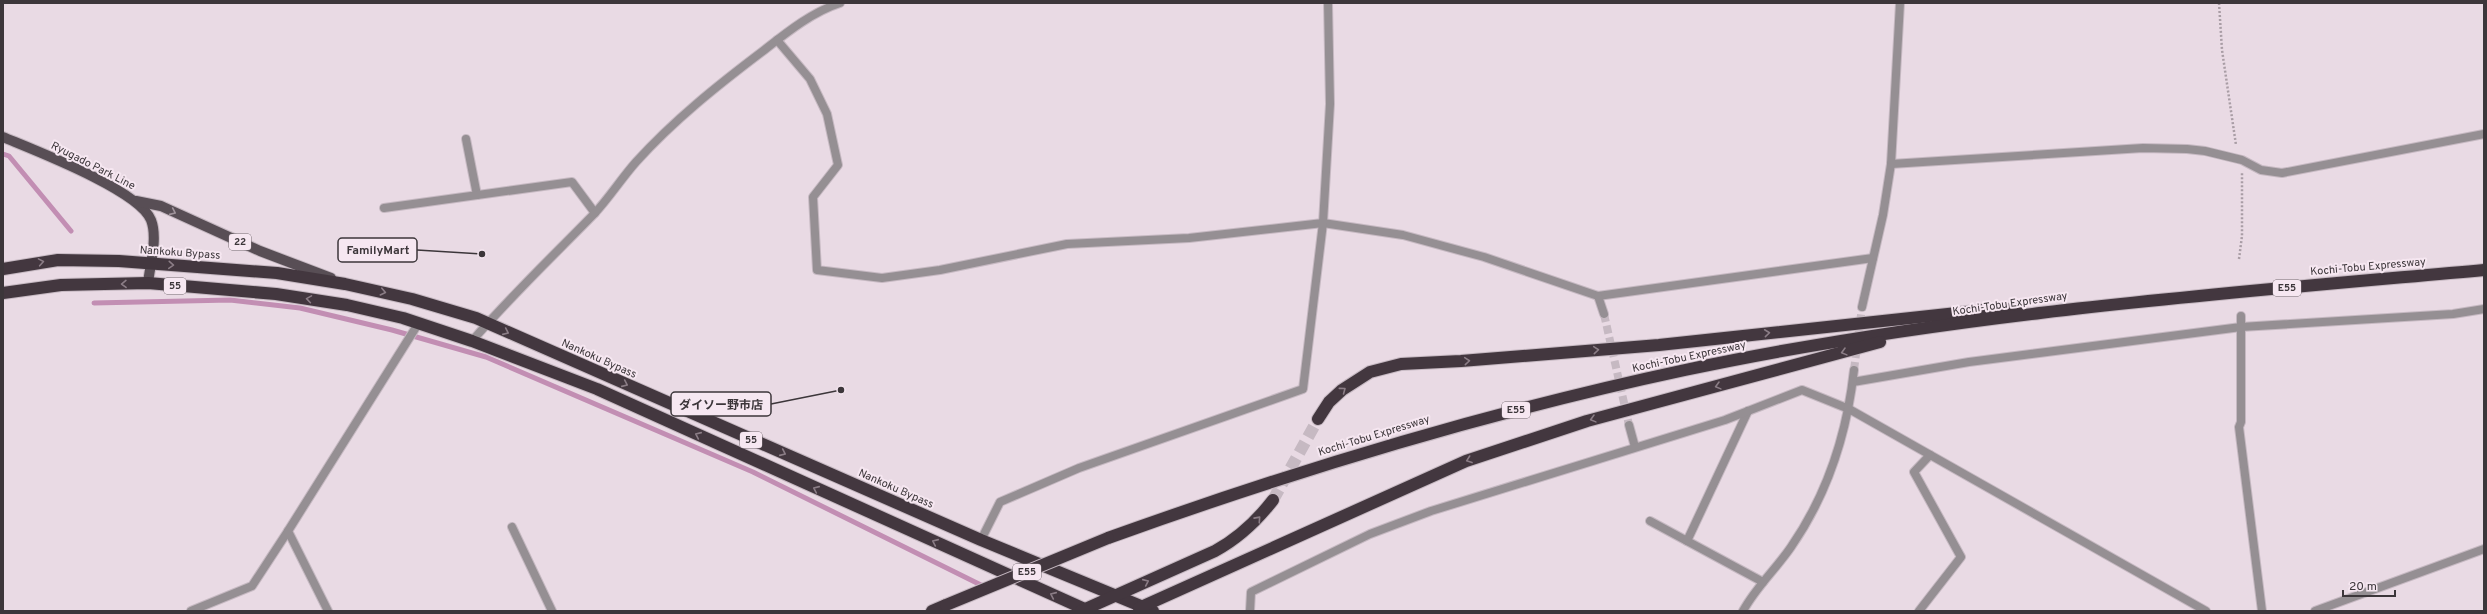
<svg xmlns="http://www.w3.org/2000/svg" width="2487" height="614" viewBox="0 0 2487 614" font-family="Overpass,'Noto Sans JP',sans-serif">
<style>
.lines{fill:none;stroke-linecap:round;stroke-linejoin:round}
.stream{stroke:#c28eb3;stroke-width:5}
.street-tunnel{stroke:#c6b9c2;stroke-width:8;stroke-dasharray:8 4;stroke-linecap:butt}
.highway-tunnel{stroke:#c6b9c2;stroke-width:12;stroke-dasharray:12 6;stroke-linecap:butt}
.street-casing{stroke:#c6b9c2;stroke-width:10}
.primary-casing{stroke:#c6b9c2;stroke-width:12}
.highway-casing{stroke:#c6b9c2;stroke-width:14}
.path{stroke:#a99da5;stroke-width:2.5;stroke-dasharray:2 2;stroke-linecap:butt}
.street{stroke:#958f93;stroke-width:8}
.primary{stroke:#584e55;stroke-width:10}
.highway{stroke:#43373f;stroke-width:12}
.highway-bridge-casing{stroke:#c6b9c2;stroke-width:14;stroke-linecap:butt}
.highway-bridge{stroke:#43373f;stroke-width:12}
.oneway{stroke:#9f939b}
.oneway2{stroke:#8b7d86}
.labels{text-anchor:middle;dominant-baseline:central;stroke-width:4;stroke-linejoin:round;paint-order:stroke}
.shield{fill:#f6e7f1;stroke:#746b71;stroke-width:1}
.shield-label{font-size:10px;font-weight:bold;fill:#3c363a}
.street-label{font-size:11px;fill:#3c363a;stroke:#f6e7f1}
.leader{fill:none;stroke:#3c363a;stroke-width:1.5}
.callout-dot{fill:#3c363a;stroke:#f6e7f1;stroke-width:1.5}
.callout{fill:#f6e7f1;stroke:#3c363a;stroke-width:1.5}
.callout-label{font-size:12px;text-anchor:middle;font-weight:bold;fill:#3c363a}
</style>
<rect width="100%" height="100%" fill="#e9dae4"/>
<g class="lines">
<g class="stream">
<polyline points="3,154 9,156 71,231"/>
<polyline points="94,303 230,300 300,308 392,330 486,357 753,472 985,587"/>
</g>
<g class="street-tunnel">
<polyline points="1604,314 1629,425"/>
<polyline points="1854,370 1862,307"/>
</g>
<polyline class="highway-tunnel" points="1273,500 1318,419"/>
<g class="street-casing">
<g id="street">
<polyline points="777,40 810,79 827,114 838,165 813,197 817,270 882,278 940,270 1067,244 1189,238 1323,223 1403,235 1484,257 1598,296 1873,258"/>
<polyline points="466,139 477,195"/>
<polyline points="1891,164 2143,148 2187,149 2205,151 2242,160 2261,170 2282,173 2484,134"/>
<polyline points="384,208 572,182 595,213"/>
<polyline points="1598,296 1604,314"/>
<polyline points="1862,307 1883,215 1891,164 1900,3"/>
<polyline points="2241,316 2241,422 2239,427 2262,611"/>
<path d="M472,341c39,-45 81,-85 122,-127 15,-16 27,-35 42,-52 38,-42 82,-77 127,-111 23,-18 49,-39 77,-48"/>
<polyline points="1853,382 1969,362 2241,327 2453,314 2484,309"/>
<polyline points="1629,425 1635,447"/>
<polyline points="1650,521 1763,582"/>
<polyline points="512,527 552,611"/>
<polyline points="981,540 1000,502 1079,468 1303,389 1323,223 1330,104 1328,3"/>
<polyline points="1687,541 1748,411"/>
<polyline points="191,611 252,586 288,531"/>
<polyline points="328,611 288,531 418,324"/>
<polyline points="1250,611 1251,592 1370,534 1431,511 1725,420 1802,390 1849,409 2206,611"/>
<path d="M1743,611c13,-24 33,-42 48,-64 36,-52 56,-114 63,-177"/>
<polyline points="1919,611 1961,557 1914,472 1930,455"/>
<polyline points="2315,611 2484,549"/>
</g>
</g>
<g class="primary-casing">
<g id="primary">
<path d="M3,137c31,13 136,53 148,83 7,18 -1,45 -3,63"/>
<polyline points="136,201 161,206 260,251 331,278"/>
</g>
</g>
<g class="highway-casing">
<g id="highway">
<polyline points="3,269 58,260 119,261 277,273 345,284 412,299 476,318 981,540 1153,611"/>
<polyline points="3,293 61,285 148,283 276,294 347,305 403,318 472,341 597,389 1089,611"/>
<polyline points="1318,419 1329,402 1342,390 1370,372 1401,364 1461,361 1659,345 1985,310 2017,309"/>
<path d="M1108,538c189,-68 380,-126 577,-168 263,-56 532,-76 799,-100"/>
<polyline points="1139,608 1466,461 1587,421 1880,342"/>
<polyline points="932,611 946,605"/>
<path d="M1081,611l134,-60c24,-13 41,-29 58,-51"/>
</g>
</g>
<g class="path">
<polyline points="2219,3 2222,50 2236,145"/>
<polyline points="2239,259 2242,236 2242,173"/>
</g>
<use href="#street" class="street"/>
<use href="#primary" class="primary"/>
<use href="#highway" class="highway"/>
<g class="highway-bridge-casing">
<polyline id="highway-bridge" points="946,605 1108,538"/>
</g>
<use href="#highway-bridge" class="highway-bridge"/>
</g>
<defs><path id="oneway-chevron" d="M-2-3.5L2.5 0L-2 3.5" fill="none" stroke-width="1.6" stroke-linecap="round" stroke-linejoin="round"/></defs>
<use class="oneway" href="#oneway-chevron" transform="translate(173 212) rotate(24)"/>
<g class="oneway2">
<use href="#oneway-chevron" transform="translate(41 262) rotate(-10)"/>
<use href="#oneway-chevron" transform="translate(171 265) rotate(4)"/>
<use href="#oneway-chevron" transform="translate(124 284) rotate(179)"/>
<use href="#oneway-chevron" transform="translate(383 292) rotate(13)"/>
<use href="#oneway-chevron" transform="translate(309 299) rotate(-171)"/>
<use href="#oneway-chevron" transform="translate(506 332) rotate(24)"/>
<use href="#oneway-chevron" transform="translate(1767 333) rotate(-6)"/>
<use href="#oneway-chevron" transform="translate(1596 350) rotate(-5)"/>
<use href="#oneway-chevron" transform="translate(1844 352) rotate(165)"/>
<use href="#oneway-chevron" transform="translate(1467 361) rotate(-5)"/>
<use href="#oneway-chevron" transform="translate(625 384) rotate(24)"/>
<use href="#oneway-chevron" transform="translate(1718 386) rotate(165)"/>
<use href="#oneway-chevron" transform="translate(1343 390) rotate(-37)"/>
<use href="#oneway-chevron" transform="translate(1593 419) rotate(165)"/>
<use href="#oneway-chevron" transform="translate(698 435) rotate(-156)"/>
<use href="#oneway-chevron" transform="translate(783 453) rotate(24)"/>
<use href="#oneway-chevron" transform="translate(1469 460) rotate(160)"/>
<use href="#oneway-chevron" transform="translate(816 489) rotate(-156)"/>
<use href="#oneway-chevron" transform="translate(1258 519) rotate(-48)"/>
<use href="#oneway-chevron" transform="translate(935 542) rotate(-156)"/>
<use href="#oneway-chevron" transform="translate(1146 582) rotate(-24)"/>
<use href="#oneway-chevron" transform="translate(1053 595) rotate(-156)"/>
</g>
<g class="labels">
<g class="shield">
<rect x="229" y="234" width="22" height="16" rx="3"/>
<rect x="164" y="278" width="22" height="16" rx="3"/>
<rect x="2273" y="280" width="28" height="16" rx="3"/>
<rect x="1502" y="402" width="28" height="16" rx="3"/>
<rect x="740" y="432" width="22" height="16" rx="3"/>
<rect x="1013" y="564" width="28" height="16" rx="3"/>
</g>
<g class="shield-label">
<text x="240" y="242">22</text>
<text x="175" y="286">55</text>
<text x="2287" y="288">E55</text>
<text x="1516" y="410">E55</text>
<text x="751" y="440">55</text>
<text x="1027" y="572">E55</text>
</g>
<g class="street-label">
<text transform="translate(93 166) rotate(27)">Ryugado Park Line</text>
<text transform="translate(180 253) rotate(4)">Nankoku Bypass</text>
<text transform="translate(2368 267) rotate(-5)">Kochi-Tobu Expressway</text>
<text transform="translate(2010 304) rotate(-8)">Kochi-Tobu Expressway</text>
<text transform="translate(1689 357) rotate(-12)">Kochi-Tobu Expressway</text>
<text transform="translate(599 359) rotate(24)">Nankoku Bypass</text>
<text transform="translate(1374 436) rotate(-17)">Kochi-Tobu Expressway</text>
<text transform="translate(896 489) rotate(24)">Nankoku Bypass</text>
</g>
</g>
<path class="leader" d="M482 254L417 250M841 390L771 404"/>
<g class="callout-dot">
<circle cx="482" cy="254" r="4"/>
<circle cx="841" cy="390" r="4"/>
</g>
<g class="callout">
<rect x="338" y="238" width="79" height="24" rx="4"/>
<rect x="671" y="392" width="100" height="24" rx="4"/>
</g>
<g class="callout-label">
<text x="378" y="254">FamilyMart</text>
<text x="721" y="409">ダイソー野市店</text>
</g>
<rect width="2487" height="614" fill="none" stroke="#3c363a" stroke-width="8"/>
<path d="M2343 590v6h52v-6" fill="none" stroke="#3c363a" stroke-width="2"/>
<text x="2349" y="590" font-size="12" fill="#3c363a" stroke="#f6e7f1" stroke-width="3" paint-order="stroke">20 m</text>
</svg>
